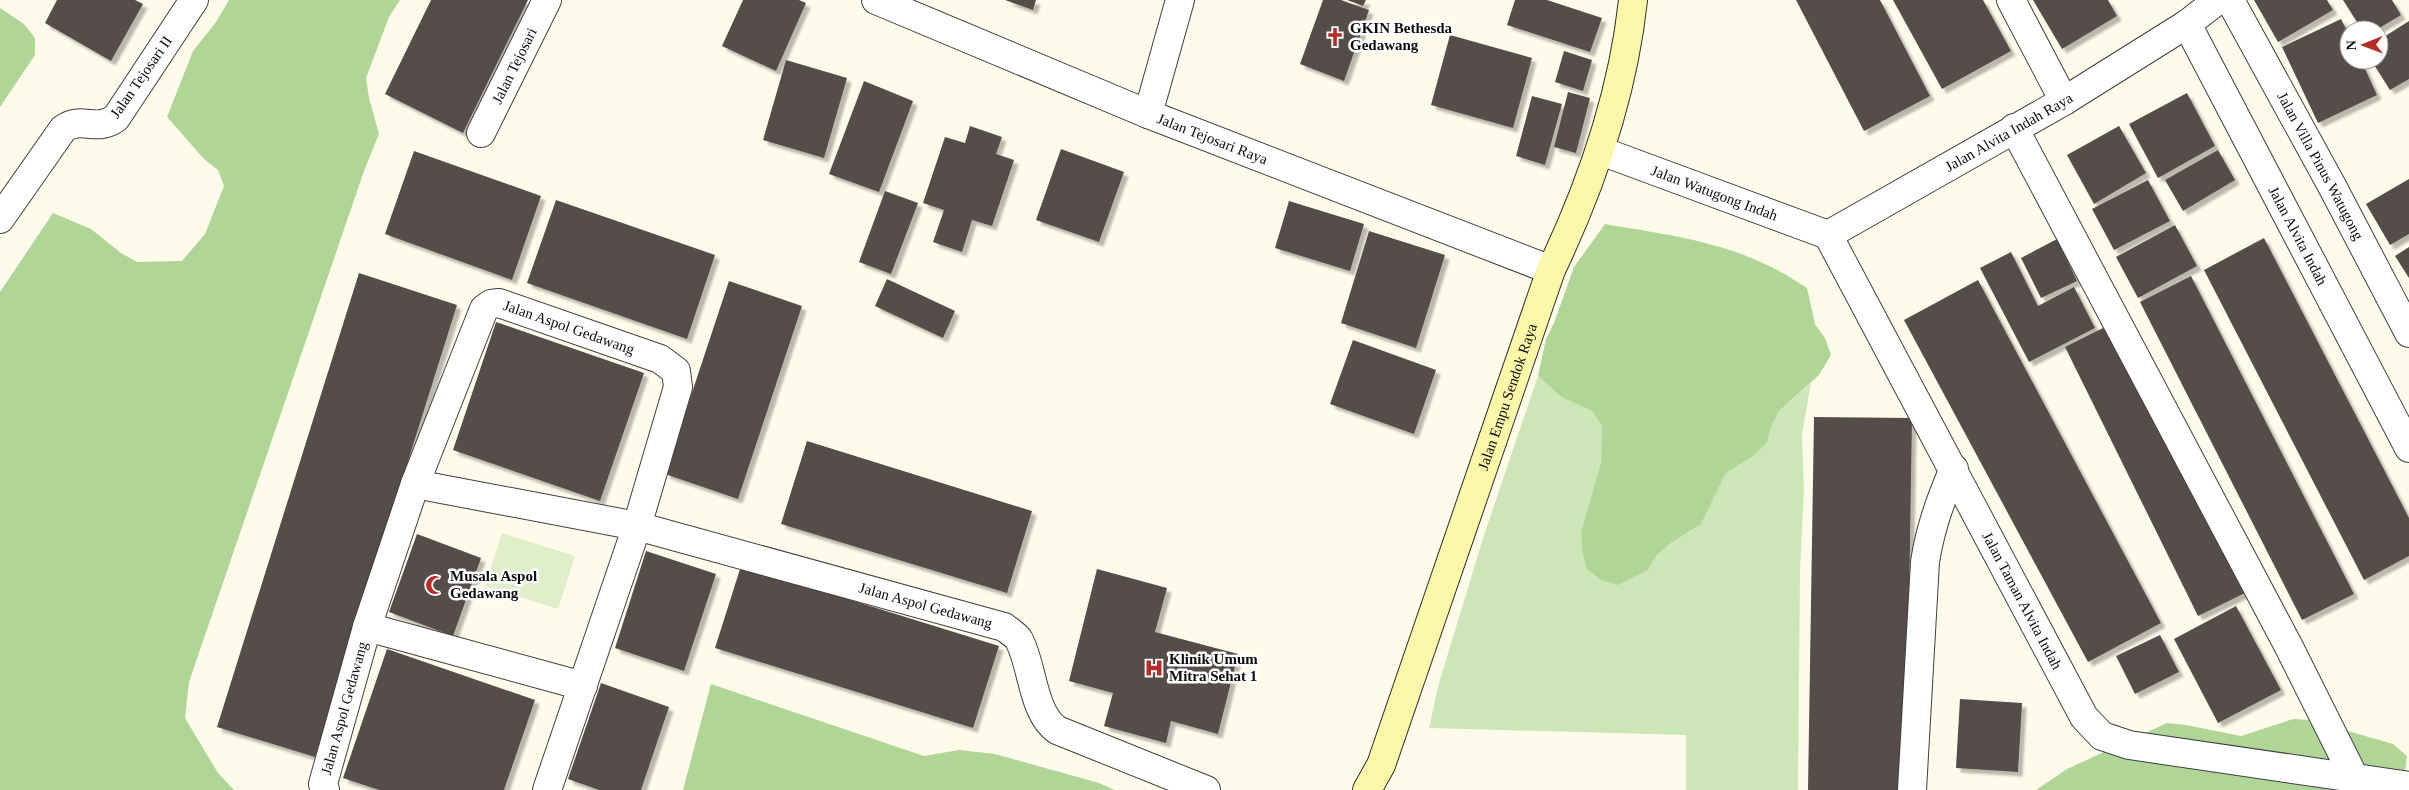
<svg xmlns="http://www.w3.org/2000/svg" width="2409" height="790" viewBox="0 0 2409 790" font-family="Georgia,serif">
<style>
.green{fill:#cde6b7}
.forest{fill:#b0d697}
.pitch{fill:#dfeec8}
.building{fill:#544d48;filter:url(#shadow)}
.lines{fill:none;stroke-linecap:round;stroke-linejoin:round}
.street-casing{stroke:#3f3f3f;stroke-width:30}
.secondary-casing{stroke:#2e2e2e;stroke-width:30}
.street{stroke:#fff;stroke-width:28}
.secondary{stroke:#fbf7a9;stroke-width:28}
.labels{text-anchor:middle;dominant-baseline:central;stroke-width:5;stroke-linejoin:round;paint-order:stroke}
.poi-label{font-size:15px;font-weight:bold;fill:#0c0c0c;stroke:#fff;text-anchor:start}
.street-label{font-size:15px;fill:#0c0c0c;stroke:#fff}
</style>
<defs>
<filter id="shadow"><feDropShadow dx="4.5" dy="4.5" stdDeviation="1" flood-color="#0004"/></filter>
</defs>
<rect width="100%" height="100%" fill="#fefbeb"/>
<polygon class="green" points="1538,376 1561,397 1592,411 1602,426 1601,462 1581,532 1582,550 1648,570 1657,555 1671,543 1701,524 1726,473 1752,457 1767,443 1771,427 1779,411 1811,383 1802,434 1804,491 1800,570 1798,790 1686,790 1686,735 1429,728 1439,683 1484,535"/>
<g class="forest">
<polygon points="229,0 400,0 389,17 366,78 369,98 379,134 364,171 189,682 185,718 218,773 234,790 0,790 0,292 53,213 91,229 121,253 137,262 182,261 205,234 224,186 218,170 204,159 167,117 193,51 216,22"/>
<polygon points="0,8 24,24 35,38 35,55 0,107"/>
<path d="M1605,224c75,13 136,19 202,64l8,36 10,14 6,17 -12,20 -40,36 -8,16 -4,16 -15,14 -26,16 -25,51 -30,19 -14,12 -9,15 -30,15 -17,-5 -14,-11 -5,-19 -1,-18 20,-70 1,-36 -10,-15 -31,-14 -23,-21 8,-37 8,-16 20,-56z"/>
<polygon points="711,684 924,756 959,750 995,754 1099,783 1115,790 683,790"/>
<polygon points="2293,719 2310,720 2393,744 2407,756 2403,790 2036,790 2067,769 2167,723 2186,725 2241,736"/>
</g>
<polygon class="pitch" points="502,533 575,556 558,609 485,586"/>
<g class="building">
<polygon points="57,0 135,0 143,4 111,61 45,23"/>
<polygon points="431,0 528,0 463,133 385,94"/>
<polygon points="743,0 799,0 806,3 776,71 722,46"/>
<polygon points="1005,0 1036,0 1033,10"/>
<polygon points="1323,0 1341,0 1369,10 1344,81 1300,64"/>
<polygon points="1347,0 1366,0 1363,6"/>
<polygon points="1515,0 1547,0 1602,18 1590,52 1507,25"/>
<polygon points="1796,0 1880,0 1930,96 1864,131"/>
<polygon points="1893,0 1983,0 2011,51 1942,89"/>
<polygon points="2033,0 2108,0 2117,16 2062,49"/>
<polygon points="2254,0 2327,0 2333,10 2278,42"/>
<polygon points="2343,0 2392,0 2401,15 2376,30 2362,30"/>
<polygon points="2341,19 2349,35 2349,60 2361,60 2377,95 2318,123 2282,47"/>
<polygon points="2409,21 2409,79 2390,90 2371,60 2379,60 2379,40"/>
<polygon points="1450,35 1532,58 1513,128 1431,105"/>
<polygon points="1564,51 1592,60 1583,91 1555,82"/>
<polygon points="786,60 847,78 824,158 763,140"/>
<polygon points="864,81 913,101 879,192 829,174"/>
<polygon points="1568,92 1590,98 1576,153 1554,147"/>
<polygon points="2187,93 2215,146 2158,178 2129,124"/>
<polygon points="1532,96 1562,104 1545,165 1516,156"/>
<polygon points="970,126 1002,137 996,154 1014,160 992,226 972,220 962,252 933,242 944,210 923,203 945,137 965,143"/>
<polygon points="2119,126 2146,173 2094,204 2067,155"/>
<polygon points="1061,149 1124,172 1099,242 1036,220"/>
<polygon points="2218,150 2235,180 2183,211 2165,180"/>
<polygon points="414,151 541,196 512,280 385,234"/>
<polygon points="2409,179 2409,234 2390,245 2366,204"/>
<polygon points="2148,180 2170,221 2114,250 2092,209"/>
<polygon points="885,191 918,203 891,274 859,262"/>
<polygon points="556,200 715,255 687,339 527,283"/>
<polygon points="1289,201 1364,224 1350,271 1275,248"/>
<polygon points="2175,225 2197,266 2138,298 2116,257"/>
<polygon points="1369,231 1445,255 1416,348 1341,323"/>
<polygon points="2264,238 2409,518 2409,556 2364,580 2204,270"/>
<polygon points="2057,239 2077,281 2041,298 2021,258"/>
<polygon points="2409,247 2409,278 2395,256"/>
<polygon points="2011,252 2038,306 2074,287 2095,328 2029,362 1980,268"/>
<polygon points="359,273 457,305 315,757 217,727"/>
<polygon points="2191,276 2354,594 2302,620 2140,302"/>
<polygon points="887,279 955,311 943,338 875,306"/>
<polygon points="1978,280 2161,623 2088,662 1904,320"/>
<polygon points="729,281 802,306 738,499 665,474"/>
<polygon points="496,322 644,373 600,501 453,450"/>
<polygon points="2113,323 2245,593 2198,616 2065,347"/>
<polygon points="1353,340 1436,370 1414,434 1330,404"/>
<polygon points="1814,417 1912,418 1906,790 1808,790"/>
<polygon points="807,441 1032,511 1007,593 781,524"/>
<polygon points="417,534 481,558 453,636 389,612"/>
<polygon points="646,551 716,574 684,671 615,648"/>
<polygon points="741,566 999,646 973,728 715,648"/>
<polygon points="1097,569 1167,588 1155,632 1238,654 1218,734 1171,721 1166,743 1104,726 1113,693 1069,681"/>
<polygon points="2236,606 2281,690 2218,723 2174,639"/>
<polygon points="2160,635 2179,672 2135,694 2116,656"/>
<polygon points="387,649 535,700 504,790 379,790 343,778"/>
<polygon points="601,683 669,707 641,790 599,790 568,779"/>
<polygon points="1960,699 2022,703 2018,772 1956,768"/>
</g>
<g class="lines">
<g class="street-casing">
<g id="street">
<path id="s1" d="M876,0l272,114 403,156"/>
<polyline points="2011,0 2064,101"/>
<path id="s2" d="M2230,0l102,186 77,147"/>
<path id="s3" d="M2187,24l222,424"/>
<polyline points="1148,114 1180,0"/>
<polyline points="2014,128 2289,647 2355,779"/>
<path id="s4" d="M481,133l66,-133"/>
<path id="s5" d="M1601,151l227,84"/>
<path d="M0,219l63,-90c19,-14 32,4 53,-11l78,-118"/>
<path id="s6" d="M1828,235l256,482 18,19 27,9 280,41"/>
<path id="s7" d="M1828,235l236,-134 123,-77 31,-24"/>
<polyline points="415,484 637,526 547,790"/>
<polyline points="367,627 583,686"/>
<path id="s8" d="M325,790l-2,-6 44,-157 48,-143 69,-175 7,-5 8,-1 161,56 16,12 2,16 -41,139 367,101c5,4 12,8 15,13 14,26 13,72 38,90l149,60"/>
<path d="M1912,790l13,-228c5,-33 15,-62 29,-93"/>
</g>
</g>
<g class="secondary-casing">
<g id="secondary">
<path id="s9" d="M1367,790l14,-25 170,-495c41,-86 72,-175 82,-270"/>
</g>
</g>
<use href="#street" class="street"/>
<use href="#secondary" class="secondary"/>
</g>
<defs>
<g id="church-bare" transform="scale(1.5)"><path d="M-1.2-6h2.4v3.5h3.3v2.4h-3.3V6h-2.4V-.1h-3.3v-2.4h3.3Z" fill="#b52c2a" stroke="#fff" stroke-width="2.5" paint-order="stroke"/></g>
<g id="mosque-bare" transform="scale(1.5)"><path d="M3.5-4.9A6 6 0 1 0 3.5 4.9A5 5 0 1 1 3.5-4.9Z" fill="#b52c2a" stroke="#fff" stroke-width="2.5" paint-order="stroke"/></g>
<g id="hospital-bare" transform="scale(1.5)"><path d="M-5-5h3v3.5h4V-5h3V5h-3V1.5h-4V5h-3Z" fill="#b52c2a" stroke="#fff" stroke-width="2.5" paint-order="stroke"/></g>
</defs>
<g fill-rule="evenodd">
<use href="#church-bare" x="1335" y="37"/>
<use href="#mosque-bare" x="435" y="585"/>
<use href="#hospital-bare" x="1154" y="668"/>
</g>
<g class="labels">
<g class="poi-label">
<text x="1350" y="28">GKIN Bethesda<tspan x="1350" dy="17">Gedawang</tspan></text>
<text x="450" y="576">Musala Aspol<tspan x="450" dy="17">Gedawang</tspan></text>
<text x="1169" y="659">Klinik Umum<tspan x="1169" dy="17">Mitra Sehat 1</tspan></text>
</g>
<g class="street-label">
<text stroke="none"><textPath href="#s4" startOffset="75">Jalan Tejosari</textPath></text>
<text transform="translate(141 77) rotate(-55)">Jalan Tejosari II</text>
<text stroke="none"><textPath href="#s7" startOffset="208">Jalan Alvita Indah Raya</textPath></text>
<text stroke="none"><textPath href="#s1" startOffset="364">Jalan Tejosari Raya</textPath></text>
<text stroke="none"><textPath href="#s2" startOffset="189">Jalan Villa Pinus Watugong</textPath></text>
<text stroke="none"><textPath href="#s5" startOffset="121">Jalan Watugong Indah</textPath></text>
<text stroke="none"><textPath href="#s3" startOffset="239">Jalan Alvita Indah</textPath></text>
<text stroke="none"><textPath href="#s8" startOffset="599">Jalan Aspol Gedawang</textPath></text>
<text stroke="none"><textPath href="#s9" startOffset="418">Jalan Empu Sendok Raya</textPath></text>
<text stroke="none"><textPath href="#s6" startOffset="414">Jalan Taman Alvita Indah</textPath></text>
<text stroke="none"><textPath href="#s8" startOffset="1176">Jalan Aspol Gedawang</textPath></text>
<text stroke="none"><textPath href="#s8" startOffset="85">Jalan Aspol Gedawang</textPath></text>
</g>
</g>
<g transform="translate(2364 45) rotate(269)"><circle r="24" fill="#ffffff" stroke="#9e9e9e"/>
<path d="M0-4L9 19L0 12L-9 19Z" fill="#b52c2a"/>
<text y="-8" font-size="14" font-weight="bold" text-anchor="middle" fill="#0c0c0c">N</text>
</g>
</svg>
